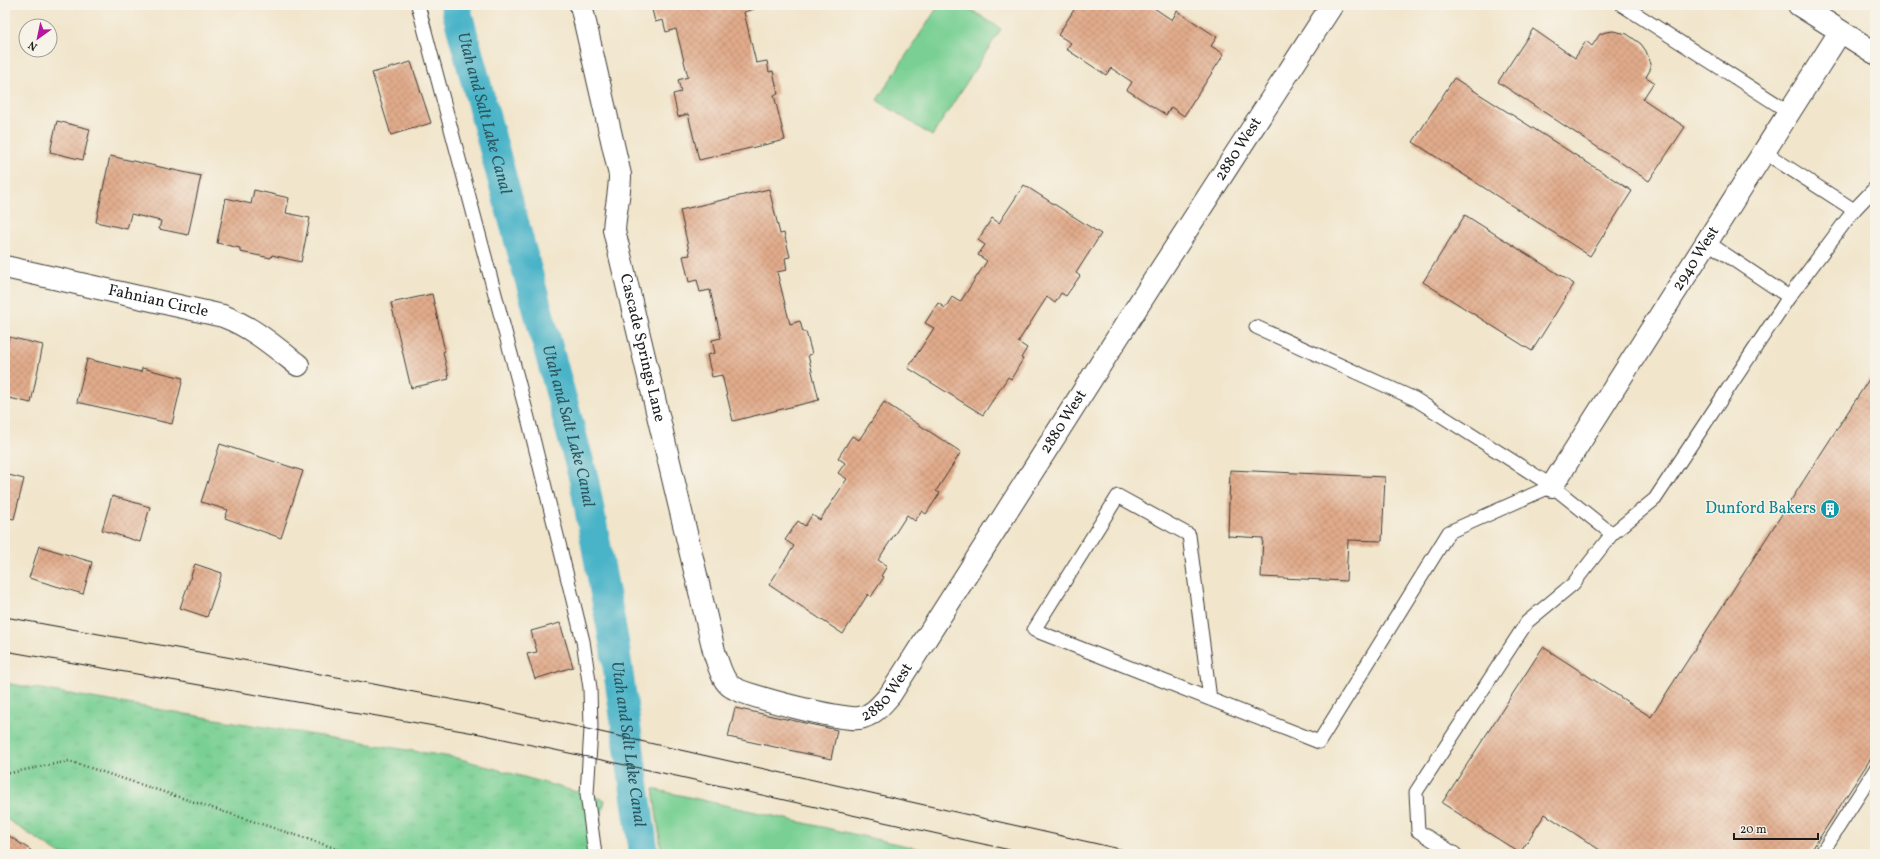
<svg xmlns="http://www.w3.org/2000/svg" width="1880" height="859" viewBox="0 0 1880 859" font-family="Vollkorn,serif">
<style>
.grass{fill:url(#grass-tufts);stroke:#4b7658}
.park{fill:#7ad094;stroke:#4b7658}
.lines{fill:none;stroke-linecap:round;stroke-linejoin:round}
.canal{stroke:#4ab3c8;stroke-width:30}
.building{fill:url(#building-cross-hatch)}
.lane-casing{stroke:#3c3a36;stroke-width:15}
.street-casing{stroke:#3c3a36;stroke-width:24}
.secondary-casing{stroke:#3c3a36;stroke-width:24}
.path{stroke:#3c3a36;stroke-width:2.5;stroke-dasharray:1 3;stroke-linecap:butt}
.lane{stroke:#fff;stroke-width:13}
.street{stroke:#fff;stroke-width:22}
.secondary{stroke:#fff;stroke-width:22}
.tram{stroke:#1c1c1c;stroke-width:1}
.labels{text-anchor:middle;dominant-baseline:central;stroke-width:3;stroke-linejoin:round;paint-order:stroke}
.street-label{font-size:16px;fill:#1c1c1c;stroke:#f7f3e8}
.culture-label{font-size:16px;fill:#0d838f;stroke:#f7f3e8;text-anchor:end}
.water-label{font-size:17px;font-style:italic;fill:#2e5861;stroke:#f7f3e8}
</style>
<defs>
<pattern id="grass-tufts" width="24" height="20" patternUnits="userSpaceOnUse"><rect width="24" height="20" fill="#7ad094"/><path d="M3 7l-1-3M5 7V3M7 7l1-3M15 17l-1-3M17 17v-4M19 17l1-3" fill="none" stroke="#69b27f"/></pattern>
<pattern id="building-cross-hatch" width="8" height="8" patternUnits="userSpaceOnUse"><rect width="8" height="8" fill="#e1ab8b"/><path d="M0 0l8 8M0 8l8-8" fill="none" stroke="#c09377"/></pattern>
</defs>
<rect width="100%" height="100%" fill="#f7f3e8"/>
<filter id="ink" filterUnits="userSpaceOnUse"><feTurbulence type="fractalNoise" baseFrequency=".025" numOctaves="2"/><feDisplacementMap in="SourceGraphic" scale="8" xChannelSelector="R" yChannelSelector="G"/><feConvolveMatrix kernelMatrix="1 2 1 2 8 2 1 2 1" color-interpolation-filters="sRGB"/></filter>
<filter id="wash" filterUnits="userSpaceOnUse"><feTurbulence type="fractalNoise" baseFrequency=".012" numOctaves="4" result="noise"/><feDisplacementMap in="SourceGraphic" scale="16" xChannelSelector="R" yChannelSelector="G"/><feGaussianBlur stdDeviation="0.9" result="paint"/><feColorMatrix in="noise" values="0 0 0 0 0 0 0 0 0 0 0 0 0 0 0 0 0 1.4 0 .05"/><feComposite in="paint" operator="in"/></filter>
<g filter="url(#wash)">
<rect width="100%" height="100%" fill="#f1e5cb"/>
<polygon class="grass" points="5,683 209,718 457,758 605,800 592,854 60,854 5,818"/>
<g class="park">
<polygon points="939,5 964,5 1001,29 932,136 877,100"/>
<polygon points="653,789 942,854 662,854"/>
</g>
<g class="lines">
<path class="canal" id="s1" d="M455,5l129,475 30,162 30,212"/>
</g>
<g id="blocks">
<g class="building">
<polygon points="651,5 753,5 754,9 744,12 756,63 767,61 769,72 773,71 778,94 774,95 785,140 699,160 688,114 678,117 673,94 681,92 678,80 688,77 676,29 666,32 663,20 655,22"/>
<polygon points="1077,5 1152,5 1151,6 1172,20 1177,11 1217,37 1211,46 1224,54 1184,116 1171,107 1166,115 1127,90 1132,82 1111,68 1106,75 1066,49 1071,43 1058,35"/>
<polygon points="1533,29 1575,58 1586,41 1592,46 1600,34 1606,32 1613,31 1627,34 1641,44 1646,51 1651,64 1650,70 1646,77 1654,82 1643,99 1685,127 1649,181 1498,82"/>
<polygon points="411,62 431,123 391,135 372,73"/>
<polygon points="1454,78 1632,191 1590,256 1413,142"/>
<polygon points="57,121 90,129 83,160 50,152"/>
<polygon points="110,156 201,176 188,235 159,229 161,221 131,214 127,229 96,222"/>
<polygon points="1024,185 1101,234 1076,273 1080,276 1066,296 1061,293 1055,303 1047,297 1018,342 1027,348 1021,358 1023,359 1011,379 1008,377 983,415 908,368 934,328 925,323 938,303 945,308 952,297 960,302 987,261 978,255 985,245 978,240 992,218 999,223"/>
<polygon points="769,189 780,234 784,233 790,257 785,258 787,270 777,272 790,324 800,321 803,332 806,332 812,354 808,355 819,400 733,421 722,375 712,377 707,355 715,353 712,340 721,338 710,290 700,292 697,280 689,282 683,256 690,255 680,210"/>
<polygon points="254,190 289,198 286,213 310,218 301,262 272,255 271,258 240,252 240,248 217,243 226,198 251,204"/>
<polygon points="1465,215 1574,284 1532,351 1423,282"/>
<polygon points="432,294 445,351 443,352 449,379 411,388 391,303"/>
<polygon points="9,337 43,345 31,403 5,397 5,341 8,342"/>
<polygon points="87,359 141,372 142,368 183,378 172,424 77,402"/>
<polygon points="1875,370 1875,752 1809,854 1606,854 1545,814 1520,853 1442,803 1543,647 1651,717"/>
<polygon points="884,402 961,452 936,491 940,493 926,514 922,511 915,521 907,515 878,560 887,566 881,576 884,577 871,597 868,594 843,634 769,585 794,546 785,540 798,521 805,526 812,515 820,520 847,479 838,473 845,463 838,458 852,436 859,440"/>
<polygon points="220,444 303,471 281,538 225,518 228,510 201,502"/>
<polygon points="1230,470 1385,477 1382,541 1348,540 1346,581 1261,577 1263,538 1228,536"/>
<polygon points="5,474 24,479 14,519 5,517"/>
<polygon points="112,496 150,507 140,542 102,530"/>
<polygon points="39,546 92,562 83,594 29,578"/>
<polygon points="195,564 222,573 207,617 180,608"/>
<polygon points="560,623 573,667 535,679 527,654 537,652 531,631"/>
<polygon points="735,708 837,730 831,759 728,737"/>
<polygon points="6,834 32,851 30,854 5,854"/>
</g>
</g>
</g>
<g filter="url(#ink)">
<use href="#blocks" fill-opacity="0" stroke="#3c3a36" stroke-width="1"/>
<g class="lines">
<g class="lane-casing">
<g id="lane">
<polyline points="418,5 528,418 583,641 590,688 591,729 587,794 595,854"/>
<polyline points="1622,5 1789,112"/>
<polyline points="1764,152 1854,210 1875,188"/>
<polyline points="1789,297 1854,210"/>
<polyline points="1256,327 1415,399 1552,486 1612,534 1573,584 1527,622 1416,792 1418,831 1455,854"/>
<polyline points="1612,534 1655,499 1789,297 1707,242"/>
<polyline points="1210,699 1189,535 1118,496 1034,630 1319,742 1449,532 1552,486"/>
<polyline points="1821,854 1875,770"/>
</g>
</g>
<g class="street-casing">
<g id="street">
<path id="s2" d="M581,5l39,170c0,19 -5,36 -6,55l101,425c4,10 7,26 17,32 13,9 112,34 127,31 14,-2 23,-14 31,-23l261,-410 181,-280"/>
<path id="s3" d="M5,267l218,49c29,11 51,30 75,49"/>
<path id="s4" d="M1552,486l288,-454"/>
</g>
</g>
<g class="secondary-casing">
<polyline id="secondary" points="1799,5 1875,53"/>
</g>
<polyline class="path" points="5,774 69,761 353,854"/>
<use href="#lane" class="lane"/>
<use href="#street" class="street"/>
<use href="#secondary" class="secondary"/>
<g class="tram">
<polyline points="5,617 348,679 485,706 1142,854"/>
<polyline points="5,651 480,734 658,772 1028,854"/>
</g>
</g>
</g>
<defs>
<g id="building-disc" transform="scale(1)"><circle r="9.5" fill="#0f9aa8" stroke="#f7f3e8"/><path d="M-4-6H4V6H1V3H-1V6H-4ZM-2.5-4.3h1.7v1.8h-1.7ZM.8-4.3h1.7v1.8H.8ZM-2.5-1h1.7V.8h-1.7ZM.8-1h1.7V.8H.8Z" fill="#fff"/></g>
</defs>
<g fill-rule="evenodd">
<use href="#building-disc" x="1830" y="509"/>
</g>
<g class="labels">
<g class="street-label">
<text stroke="none"><textPath href="#s2" startOffset="1522">2880 West</textPath></text>
<text stroke="none"><textPath href="#s4" startOffset="269">2940 West</textPath></text>
<text stroke="none"><textPath href="#s3" startOffset="157">Fahnian Circle</textPath></text>
<text stroke="none"><textPath href="#s2" startOffset="351">Cascade Springs Lane</textPath></text>
<text stroke="none"><textPath href="#s2" startOffset="1198">2880 West</textPath></text>
<text stroke="none"><textPath href="#s2" startOffset="874">2880 West</textPath></text>
</g>
<g class="culture-label">
<text x="1816" y="509">Dunford Bakers</text>
</g>
<g class="water-label">
<text stroke="none"><textPath href="#s1" startOffset="112">Utah and Salt Lake Canal</textPath></text>
<text stroke="none"><textPath href="#s1" startOffset="436">Utah and Salt Lake Canal</textPath></text>
<text stroke="none"><textPath href="#s1" startOffset="760">Utah and Salt Lake Canal</textPath></text>
</g>
</g>
<rect width="1880" height="859" fill="none" stroke="#f7f3e8" stroke-width="20"/>
<g transform="translate(38 38) rotate(213)"><circle r="19" fill="#f7f3e8" stroke="#9f9d96"/>
<path d="M0-3L7 15L0 10L-7 15Z" fill="#b5179e"/>
<text y="-6" font-size="11" font-weight="bold" text-anchor="middle" fill="#1c1c1c">N</text>
</g>
<path d="M1734 833v6h84v-6" fill="none" stroke="#1c1c1c" stroke-width="2"/>
<text x="1740" y="833" font-size="12" fill="#1c1c1c" stroke="#f7f3e8" stroke-width="3" paint-order="stroke">20 m</text>
</svg>
